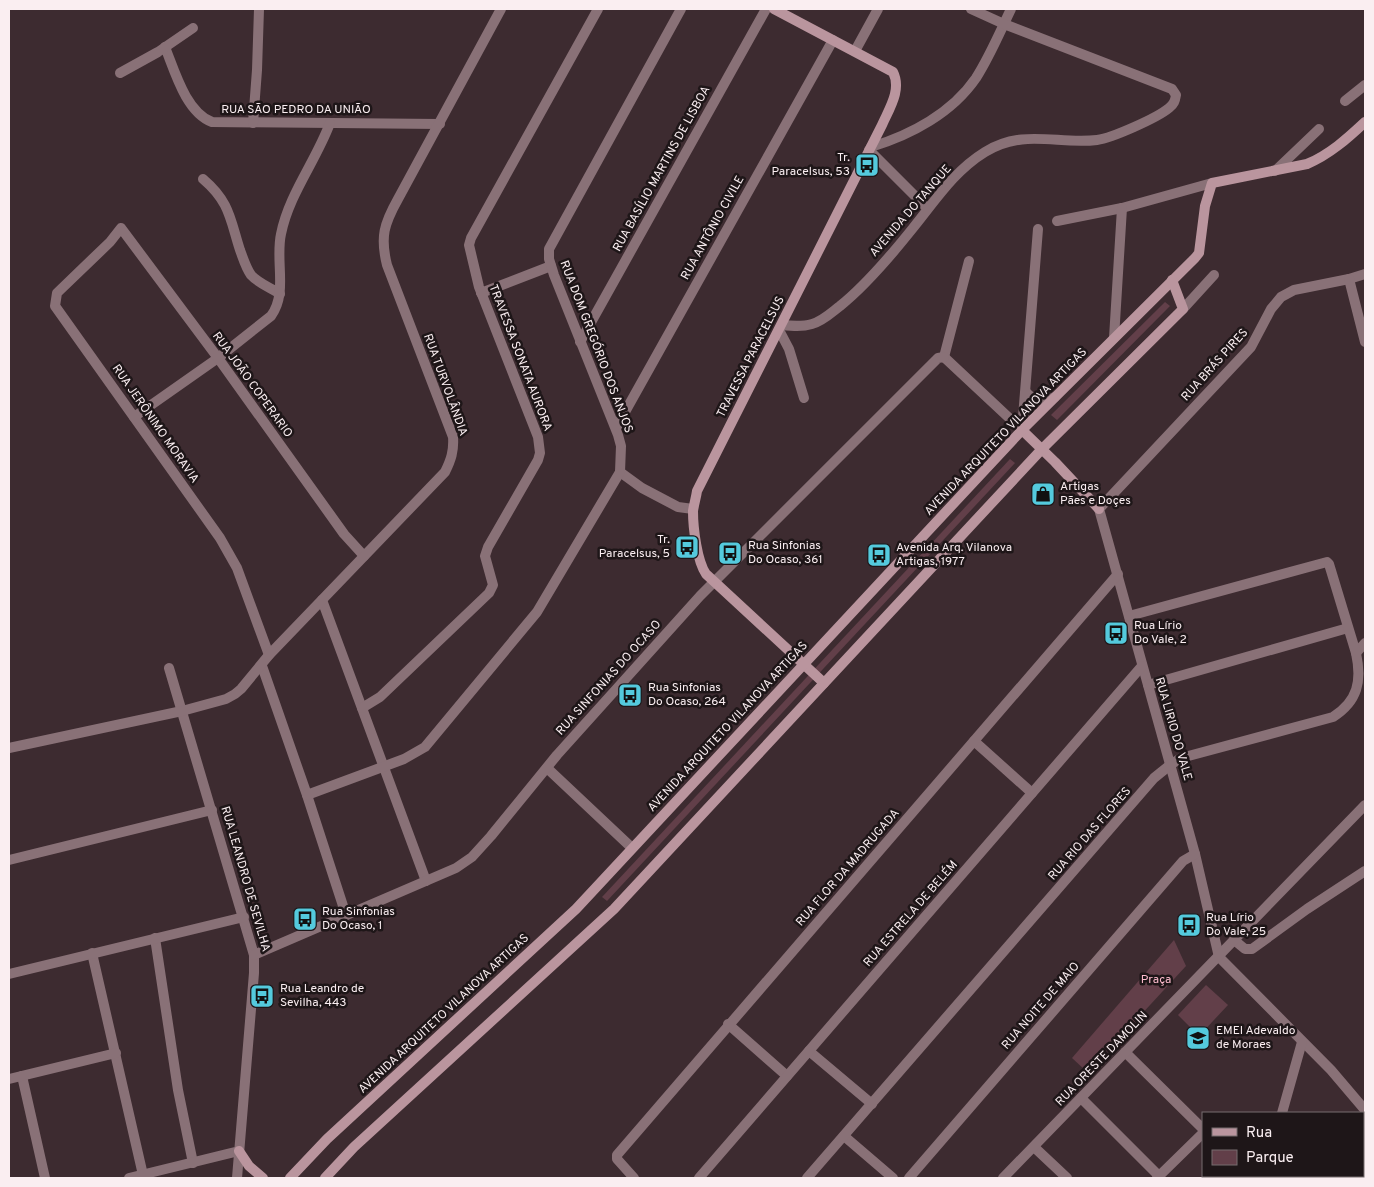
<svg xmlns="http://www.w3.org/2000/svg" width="1374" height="1187" viewBox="0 0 1374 1187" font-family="Overpass,sans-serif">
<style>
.green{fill:#623f49}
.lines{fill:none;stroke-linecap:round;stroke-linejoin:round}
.street{stroke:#897177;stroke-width:10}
.secondary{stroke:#ba959e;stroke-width:10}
.labels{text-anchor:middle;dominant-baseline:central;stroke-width:5;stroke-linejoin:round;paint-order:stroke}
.street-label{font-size:12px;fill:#faeef1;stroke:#1e1618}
.poi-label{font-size:12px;fill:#faeef1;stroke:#1e1618;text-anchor:start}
.park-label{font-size:12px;fill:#febcce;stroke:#1e1618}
</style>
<rect width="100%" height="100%" fill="#3d2b30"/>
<g class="green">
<polygon points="1165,302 1170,306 1057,420 1051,415"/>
<polygon points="1010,459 1015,463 607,901 602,897"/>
<polygon points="1174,940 1186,966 1115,1043 1085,1070 1072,1058"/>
<polygon points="1206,985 1228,1005 1199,1036 1178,1015"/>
</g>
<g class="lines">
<g class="street">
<path d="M165,47c10,25 21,65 47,75l228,2"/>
<polyline points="855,51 878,9"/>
<polyline points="120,73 158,52 193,28"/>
<polyline points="1345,101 1365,85"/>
<polyline points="253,123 257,70 259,9"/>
<path d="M871,147c40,-12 81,-34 105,-69 14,-22 24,-46 35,-69"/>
<polyline points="869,150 927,208"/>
<polyline points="1275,171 1319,129"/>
<path d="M203,179c27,23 27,40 37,71 3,8 6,18 11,25 7,8 20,13 29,19"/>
<polyline points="1057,221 1122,208 1212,183"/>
<polyline points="1365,274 1349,279 1294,290 1281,297 1271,309 1251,347 1099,509 1195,854 1219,957 1331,1070 1365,1110"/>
<polyline points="1349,279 1365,342"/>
<polyline points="481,293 551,266"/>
<polyline points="1183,309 1214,275"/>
<path d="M782,325c10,1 20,2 30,-1 11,-3 20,-12 28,-18 25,-20 53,-53 73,-78 22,-27 41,-57 72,-76 39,-24 73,-7 112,-12 15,-2 60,-22 72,-32 5,-4 6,-7 7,-13l-4,-6 -168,-65 -33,-15"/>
<polyline points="779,330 789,349 804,398"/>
<polyline points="1114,338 1122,208"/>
<polyline points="580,342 766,9"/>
<polyline points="944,357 1022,430"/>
<polyline points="944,357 969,261"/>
<path d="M1026,392c9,10 17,11 29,5"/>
<path d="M134,417l84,-59 53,-42c17,-23 4,-55 10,-82 8,-40 35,-73 49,-111"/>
<polyline points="616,428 833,40"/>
<polyline points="1022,430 1038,229"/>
<polyline points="620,472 642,488 678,507 693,509"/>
<polyline points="322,600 426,881"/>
<polyline points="1356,653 1365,643"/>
<polyline points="269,655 237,568 220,538 55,306 57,293 110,242 121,228 218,358 344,534 364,556"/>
<polyline points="262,666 307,795 346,915"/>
<polyline points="169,668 254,955 254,973 237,1178"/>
<polyline points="1148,685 1348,628"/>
<polyline points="362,708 380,697 489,593 493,585 485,556 488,547 538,460 540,453 538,437 479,287 469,245 471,238 598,9"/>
<polyline points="974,741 1032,793"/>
<path d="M9,748l173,-37 44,-12 9,-5 6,-5 28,-34 176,-183c6,-12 9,-21 8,-35l-66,-172c-7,-28 -3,-41 11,-66l103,-190"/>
<polyline points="547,768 632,848"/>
<polyline points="307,795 404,759 425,747 537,612 620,472 621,446 618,435 554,275 549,259 549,249 681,9"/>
<polyline points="9,860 212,810"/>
<polyline points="155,938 178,1090 193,1163"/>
<polyline points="1234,940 1245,949 1252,949 1307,909 1365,871"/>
<polyline points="92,953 143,1175"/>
<polyline points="254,955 456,868 472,857 491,836 557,755 700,596 938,358 944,357"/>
<polyline points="9,974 244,917"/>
<polyline points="728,1024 787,1076"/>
<polyline points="809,1051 872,1104"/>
<polyline points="1125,1052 1203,1129"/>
<polyline points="22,1076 45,1178"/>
<polyline points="9,1079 116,1053"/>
<polyline points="1081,1098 1159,1176"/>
<polyline points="1282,1113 1302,1042"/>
<polyline points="844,1136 893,1178"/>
<polyline points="1034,1147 1067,1178"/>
<polyline points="1331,1176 1339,1178"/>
<polyline points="129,1178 239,1151"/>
<polyline points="634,1178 617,1159 617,1155 1118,574"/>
<polyline points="699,1178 1142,666"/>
<path d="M807,1178l347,-400 16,-13 11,-7 152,-41c25,-16 29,-36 23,-64l-27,-89 -2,-2 -198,54"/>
<polyline points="909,1178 1183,861 1195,854"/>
<polyline points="1003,1178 1365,805"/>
<polyline points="1157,1178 1203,1133"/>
<polyline points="1270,1178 1270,1176"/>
</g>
<g class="secondary">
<path d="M774,9l119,63c9,18 -4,37 -11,53l-185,366c-1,7 -3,13 -4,20 0,17 4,50 13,63l118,109"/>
<polyline points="1022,430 1055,462 1099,509"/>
<polyline points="239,1151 249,1166 263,1178"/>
<path d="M290,1178l37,-39 249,-230 446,-479 173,-172 4,-5 6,-47 7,-23 95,-19c22,-9 41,-26 58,-42"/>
<polyline points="325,1178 354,1147 614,909 1042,449 1183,309 1172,280"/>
</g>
</g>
<defs>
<g id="bus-square" transform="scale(1.25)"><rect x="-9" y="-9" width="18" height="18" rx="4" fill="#54cadd" stroke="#1e1618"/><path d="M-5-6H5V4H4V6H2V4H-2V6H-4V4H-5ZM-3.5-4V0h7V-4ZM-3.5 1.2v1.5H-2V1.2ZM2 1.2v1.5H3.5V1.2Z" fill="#111"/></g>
<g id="shop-square" transform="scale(1.25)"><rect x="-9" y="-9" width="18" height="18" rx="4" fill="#54cadd" stroke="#1e1618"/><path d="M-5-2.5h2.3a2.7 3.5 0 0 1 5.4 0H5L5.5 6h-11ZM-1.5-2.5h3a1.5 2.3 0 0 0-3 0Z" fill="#111"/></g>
<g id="school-square" transform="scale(1.25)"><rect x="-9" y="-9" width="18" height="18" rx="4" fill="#54cadd" stroke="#1e1618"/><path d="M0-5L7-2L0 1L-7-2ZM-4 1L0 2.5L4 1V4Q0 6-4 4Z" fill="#111"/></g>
</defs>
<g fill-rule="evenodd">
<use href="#bus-square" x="867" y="165"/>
<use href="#shop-square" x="1043" y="494"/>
<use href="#bus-square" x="687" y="547"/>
<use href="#bus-square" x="730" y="553"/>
<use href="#bus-square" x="879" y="555"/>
<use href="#bus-square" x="1116" y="633"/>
<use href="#bus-square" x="630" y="695"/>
<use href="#bus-square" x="305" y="919"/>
<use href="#bus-square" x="1189" y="925"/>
<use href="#bus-square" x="262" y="996"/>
<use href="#school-square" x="1198" y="1038"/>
</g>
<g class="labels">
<g class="street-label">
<text x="296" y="110">RUA SÃO PEDRO DA UNIÃO</text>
<text transform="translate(662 169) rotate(-61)">RUA BASÍLIO MARTINS DE LISBOA</text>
<text transform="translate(911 211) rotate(-49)">AVENIDA DO TANQUE</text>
<text transform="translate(713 228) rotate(-61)">RUA ANTÔNIO CIVILE</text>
<text transform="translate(596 347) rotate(69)">RUA DOM GREGÓRIO DOS ANJOS</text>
<text transform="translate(751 357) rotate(-63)">TRAVESSA PARACELSUS</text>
<text transform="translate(520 358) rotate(69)">TRAVESSA SONATA AURORA</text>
<text transform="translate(1215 365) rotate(-48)">RUA BRÁS PIRES</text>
<text transform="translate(252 385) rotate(54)">RUA JOÃO COPERARIO</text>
<text transform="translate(445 385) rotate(70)">RUA TURVOLÂNDIA</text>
<text transform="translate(155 424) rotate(55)">RUA JERÔNIMO MORAVIA</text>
<text transform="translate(1006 432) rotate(-46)">AVENIDA ARQUITETO VILANOVA ARTIGAS</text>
<text transform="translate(609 678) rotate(-48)">RUA SINFONIAS DO OCASO</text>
<text transform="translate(728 727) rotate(-47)">AVENIDA ARQUITETO VILANOVA ARTIGAS</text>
<text transform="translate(1173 729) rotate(74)">RUA LIRIO DO VALE</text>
<text transform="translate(1090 834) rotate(-49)">RUA RIO DAS FLORES</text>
<text transform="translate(848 868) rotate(-49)">RUA FLOR DA MADRUGADA</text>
<text transform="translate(245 879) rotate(74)">RUA LEANDRO DE SEVILHA</text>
<text transform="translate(911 914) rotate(-49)">RUA ESTRELA DE BELÉM</text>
<text transform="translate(1041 1006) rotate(-49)">RUA NOITE DE MAIO</text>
<text transform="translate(444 1014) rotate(-43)">AVENIDA ARQUITETO VILANOVA ARTIGAS</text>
<text transform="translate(1102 1059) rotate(-46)">RUA ORESTE DAMOLIN</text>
</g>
<g class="poi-label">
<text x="850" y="158" text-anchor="end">Tr.<tspan x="850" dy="14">Paracelsus, 53</tspan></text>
<text x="1060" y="487">Artigas<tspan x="1060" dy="14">Pães e Doçes</tspan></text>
<text x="670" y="540" text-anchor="end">Tr.<tspan x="670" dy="14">Paracelsus, 5</tspan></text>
<text x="748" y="546">Rua Sinfonias<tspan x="748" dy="14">Do Ocaso, 361</tspan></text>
<text x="896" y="548">Avenida Arq. Vilanova<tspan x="896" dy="14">Artigas, 1977</tspan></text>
<text x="1134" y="626">Rua Lírio<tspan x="1134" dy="14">Do Vale, 2</tspan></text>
<text x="648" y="688">Rua Sinfonias<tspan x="648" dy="14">Do Ocaso, 264</tspan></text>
<text x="322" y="912">Rua Sinfonias<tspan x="322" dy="14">Do Ocaso, 1</tspan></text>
<text x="1206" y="918">Rua Lírio<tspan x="1206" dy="14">Do Vale, 25</tspan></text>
<text x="280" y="989">Rua Leandro de<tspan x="280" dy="14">Sevilha, 443</tspan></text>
<text x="1216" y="1031">EMEI Adevaldo<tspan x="1216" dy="14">de Moraes</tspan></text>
</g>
<g class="park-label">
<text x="1156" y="980">Praça</text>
</g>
</g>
<rect width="1374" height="1187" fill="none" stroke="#faeef1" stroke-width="20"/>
<rect x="1202" y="1112" width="162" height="65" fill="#1e1618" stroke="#766c6f"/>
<rect x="1212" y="1128" width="25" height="8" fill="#ba959e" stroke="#766c6f"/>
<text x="1246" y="1137" font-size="15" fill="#faeef1">Rua</text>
<rect x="1212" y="1150" width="25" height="15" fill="#623f49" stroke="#766c6f"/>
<text x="1246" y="1162" font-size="15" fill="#faeef1">Parque</text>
</svg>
